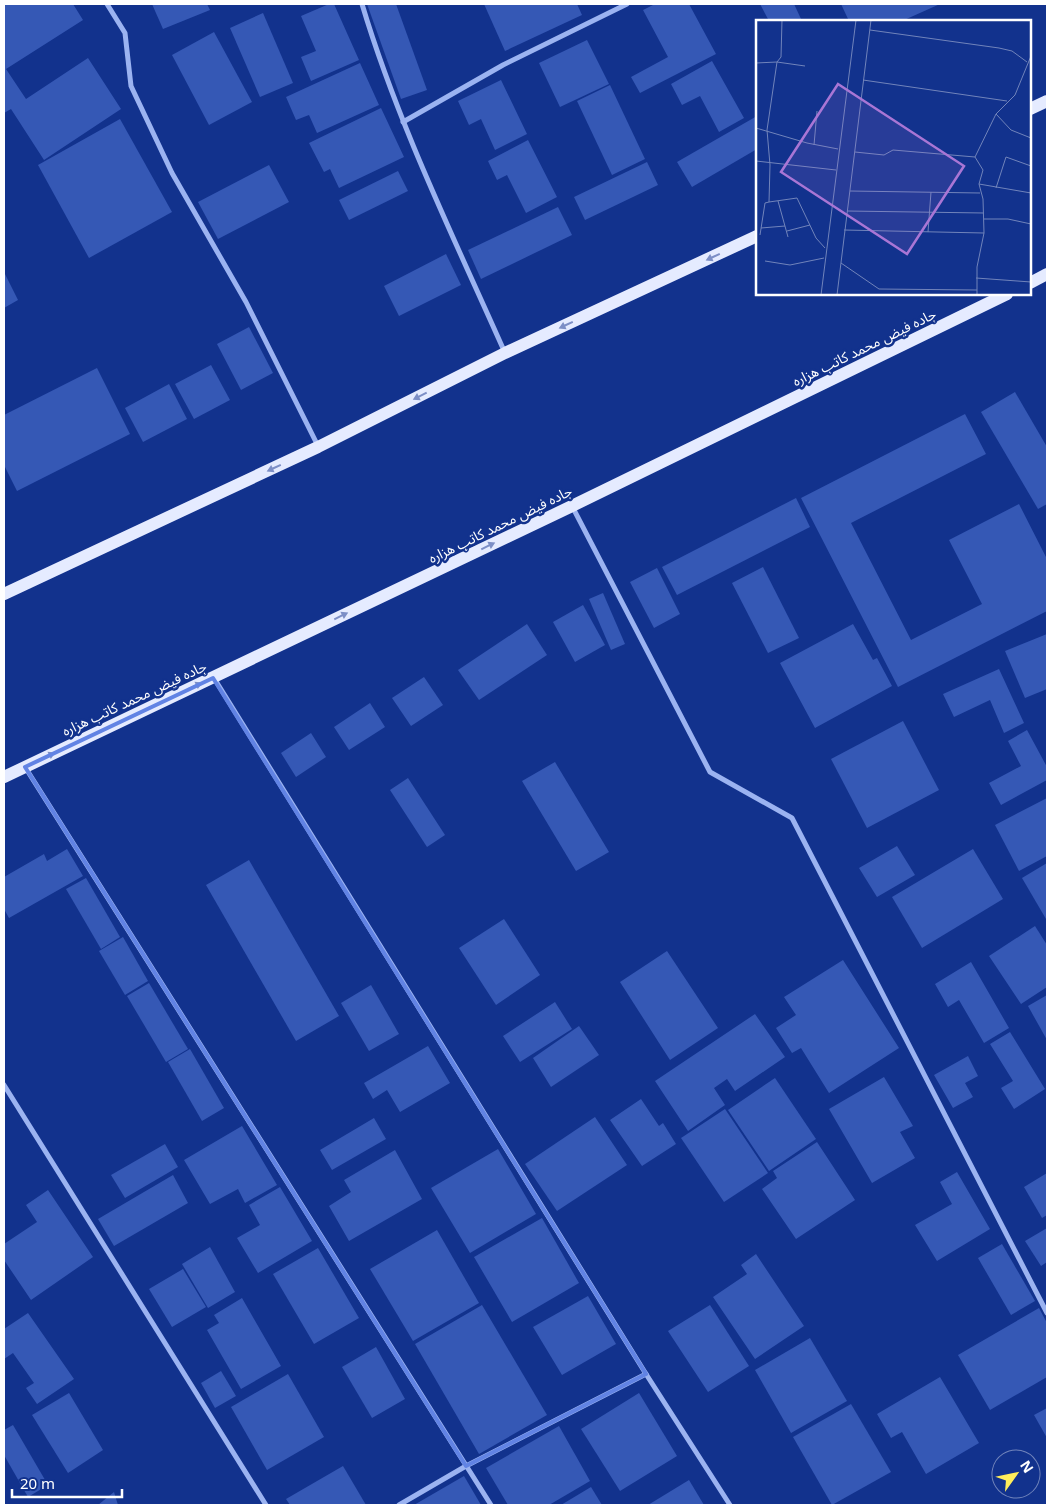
<svg xmlns="http://www.w3.org/2000/svg" width="1051" height="1509" viewBox="0 0 1051 1509" font-family="'Noto Sans','Noto Sans Arabic',sans-serif">
<style>
.building{fill:#3558b5}
.lines{fill:none;stroke-linecap:round;stroke-linejoin:round}
.minor{stroke:#9bb3f1;stroke-width:5}
.primary{stroke:#e5ebff;stroke-width:12}
.oneway{fill:#7c8ec6}
.marked{fill:none;stroke:#6183e4;stroke-width:4;stroke-linejoin:round}
.labels{text-anchor:middle;dominant-baseline:central;stroke-width:5;stroke-linejoin:round;paint-order:stroke}
.street-label{font-size:14px;fill:#fff;stroke:#12328d}
.inset-road{fill:none;stroke:#7184bb;stroke-width:1}
.view{fill:#a976d5;fill-opacity:0.15;stroke:#a976d5;stroke-width:2.5}
.inset-edge{fill:none;stroke:#fff;stroke-width:2.5}
</style>
<rect width="100%" height="100%" fill="#12328d"/>
<g class="building">
<polygon points="4,4 73,4 83,20 6,69 26,99 88,58 121,109 44,160 11,109 4,113"/>
<polygon points="152,4 207,4 210,10 163,29"/>
<polygon points="329,4 334,4 359,60 311,81 301,57 316,51 301,16"/>
<polygon points="367,4 396,4 427,90 401,99"/>
<polygon points="484,4 577,4 582,15 505,51"/>
<polygon points="655,4 689,4 716,54 640,93 631,77 668,57 643,10"/>
<polygon points="760,4 794,4 802,21 769,21"/>
<polygon points="841,4 940,4 902,21 849,21"/>
<polygon points="263,13 293,83 260,97 230,28"/>
<polygon points="214,32 252,102 209,125 172,55"/>
<polygon points="587,40 609,84 560,107 539,63"/>
<polygon points="712,61 744,118 719,132 700,96 682,105 671,84"/>
<polygon points="360,63 379,105 317,133 309,115 296,120 286,97"/>
<polygon points="501,80 527,134 495,150 481,119 469,125 458,101"/>
<polygon points="610,85 645,159 612,175 577,101"/>
<polygon points="381,108 404,157 339,188 330,169 324,172 309,143"/>
<polygon points="757,116 757,149 692,187 677,162"/>
<polygon points="120,119 172,212 89,258 38,165"/>
<polygon points="528,140 557,197 526,213 507,175 497,180 488,161"/>
<polygon points="647,162 658,185 585,220 574,197"/>
<polygon points="269,165 289,202 218,239 198,202"/>
<polygon points="398,171 408,191 349,220 339,200"/>
<polygon points="558,207 572,235 481,279 468,250"/>
<polygon points="446,254 461,285 399,316 384,286"/>
<polygon points="4,272 18,300 4,308"/>
<polygon points="249,327 273,373 241,390 217,344"/>
<polygon points="211,365 230,400 194,419 175,384"/>
<polygon points="97,368 130,434 17,491 4,465 4,415"/>
<polygon points="169,384 187,419 143,442 125,408"/>
<polygon points="1015,392 1047,447 1047,504 1038,509 981,412"/>
<polygon points="965,414 986,454 851,523 911,640 982,604 949,540 1019,504 1047,559 1047,611 898,687 801,498"/>
<polygon points="796,498 810,527 677,595 662,567"/>
<polygon points="763,567 799,638 768,653 732,583"/>
<polygon points="657,568 680,614 654,628 630,582"/>
<polygon points="603,593 625,644 611,650 589,599"/>
<polygon points="583,605 605,645 575,662 553,622"/>
<polygon points="527,624 547,655 479,700 458,670"/>
<polygon points="853,624 873,660 877,658 892,686 815,728 780,663"/>
<polygon points="1047,634 1047,689 1025,698 1005,651"/>
<polygon points="999,669 1024,723 1004,733 990,700 954,717 943,694"/>
<polygon points="424,677 443,705 411,726 392,698"/>
<polygon points="370,703 385,727 349,750 334,727"/>
<polygon points="903,721 939,790 867,828 831,759"/>
<polygon points="1027,730 1047,767 1047,780 1001,805 989,783 1021,766 1008,741"/>
<polygon points="311,733 326,757 296,777 281,753"/>
<polygon points="555,762 609,852 576,871 522,781"/>
<polygon points="408,778 445,835 427,847 390,790"/>
<polygon points="1047,798 1047,856 1019,871 995,825"/>
<polygon points="897,846 915,875 877,897 859,868"/>
<polygon points="67,849 83,876 9,918 4,909 4,877 44,854 47,861"/>
<polygon points="973,849 1003,899 922,948 892,897"/>
<polygon points="249,860 339,1016 296,1041 206,885"/>
<polygon points="1047,863 1047,918 1046,919 1022,878"/>
<polygon points="86,878 120,937 101,949 66,889"/>
<polygon points="504,919 540,975 496,1005 459,948"/>
<polygon points="1035,926 1047,945 1047,987 1021,1004 989,956"/>
<polygon points="123,937 148,981 125,995 99,951"/>
<polygon points="667,951 718,1028 670,1060 620,982"/>
<polygon points="843,960 899,1048 829,1093 801,1048 792,1053 776,1028 796,1015 784,997"/>
<polygon points="971,962 1009,1028 984,1043 959,1000 948,1007 935,984"/>
<polygon points="149,983 188,1049 166,1062 127,996"/>
<polygon points="371,985 399,1034 369,1051 341,1003"/>
<polygon points="1047,995 1047,1040 1028,1006"/>
<polygon points="555,1002 572,1029 520,1062 503,1036"/>
<polygon points="755,1014 785,1057 735,1091 727,1079 714,1088 725,1105 688,1131 655,1081"/>
<polygon points="579,1026 599,1055 551,1087 533,1058"/>
<polygon points="1010,1032 1045,1089 1014,1109 1001,1088 1013,1081 990,1044"/>
<polygon points="428,1046 450,1083 400,1112 387,1090 373,1099 364,1083"/>
<polygon points="190,1049 224,1108 202,1121 168,1062"/>
<polygon points="968,1056 978,1076 965,1083 973,1097 953,1108 934,1075"/>
<polygon points="884,1077 913,1126 900,1132 915,1158 872,1183 829,1109"/>
<polygon points="775,1078 816,1139 769,1171 728,1110"/>
<polygon points="641,1099 659,1126 663,1123 676,1144 642,1166 610,1120"/>
<polygon points="725,1109 768,1173 724,1202 681,1138"/>
<polygon points="595,1117 627,1165 557,1211 525,1164"/>
<polygon points="374,1118 386,1139 332,1170 320,1150"/>
<polygon points="242,1126 277,1185 245,1203 238,1189 210,1204 184,1160"/>
<polygon points="817,1142 855,1200 796,1239 762,1189 777,1178 773,1171"/>
<polygon points="165,1144 178,1167 125,1198 111,1175"/>
<polygon points="498,1149 536,1214 470,1253 431,1188"/>
<polygon points="395,1150 422,1199 349,1241 329,1206 351,1192 344,1180"/>
<polygon points="957,1172 990,1229 937,1261 915,1225 952,1204 940,1182"/>
<polygon points="1047,1173 1047,1215 1042,1218 1024,1187"/>
<polygon points="173,1175 188,1203 114,1246 98,1219"/>
<polygon points="280,1187 312,1241 258,1273 237,1238 260,1225 249,1205"/>
<polygon points="48,1190 93,1257 31,1300 4,1260 4,1244 37,1222 26,1205"/>
<polygon points="542,1218 579,1283 512,1322 474,1257"/>
<polygon points="1047,1228 1047,1262 1041,1266 1025,1241"/>
<polygon points="437,1230 479,1303 413,1341 370,1269"/>
<polygon points="1002,1244 1035,1301 1011,1315 978,1258"/>
<polygon points="210,1247 235,1292 208,1308 182,1264"/>
<polygon points="318,1248 359,1318 314,1344 273,1274"/>
<polygon points="756,1254 804,1326 755,1359 713,1297 747,1274 741,1265"/>
<polygon points="183,1269 206,1307 172,1327 149,1289"/>
<polygon points="588,1296 616,1344 562,1375 533,1327"/>
<polygon points="242,1298 281,1366 241,1389 207,1330 219,1323 214,1315"/>
<polygon points="482,1305 547,1415 479,1454 415,1344"/>
<polygon points="710,1305 749,1366 708,1392 668,1331"/>
<polygon points="1039,1308 1047,1323 1047,1377 990,1410 958,1355"/>
<polygon points="28,1313 74,1379 37,1404 26,1388 34,1383 13,1353 4,1359 4,1329"/>
<polygon points="810,1338 847,1401 791,1433 755,1370"/>
<polygon points="376,1347 405,1399 372,1418 342,1367"/>
<polygon points="221,1371 236,1396 215,1408 201,1383"/>
<polygon points="288,1374 324,1437 267,1470 231,1407"/>
<polygon points="940,1377 979,1443 926,1474 902,1432 891,1438 877,1414"/>
<polygon points="69,1393 103,1450 68,1473 32,1415"/>
<polygon points="639,1393 677,1456 620,1491 581,1429"/>
<polygon points="851,1404 891,1472 832,1505 793,1437"/>
<polygon points="1047,1408 1047,1438 1034,1415"/>
<polygon points="13,1425 48,1485 28,1497 4,1455 4,1430"/>
<polygon points="559,1426 590,1481 549,1505 508,1505 486,1468"/>
<polygon points="343,1466 366,1505 290,1505 286,1499"/>
<polygon points="464,1476 481,1505 414,1505"/>
<polygon points="689,1480 704,1505 648,1505"/>
<polygon points="591,1487 602,1505 561,1505"/>
<polygon points="114,1492 118,1505 98,1505"/>
</g>
<g class="lines">
<g class="minor">
<polyline points="107,4 125,33 131,86 172,173 246,302 318,446"/>
<path d="M362,4c36,120 92,234 143,349"/>
<polyline points="403,122 503,65 627,4"/>
<polyline points="572,506 710,772 792,818 1047,1313"/>
<polyline points="214,678 646,1374 730,1505"/>
<polyline points="25,767 491,1505"/>
<polyline points="4,1085 266,1505"/>
<polyline points="399,1505 466,1466 646,1374"/>
</g>
<g class="primary">
<polyline points="1030,109 1047,101"/>
<polyline points="1030,283 1047,274"/>
<polyline points="4,594 318,447 505,353 757,236"/>
<polyline points="4,777 572,506 1007,294"/>
</g>
</g>
<defs><path id="oneway-solid" d="M-6-.8H1V-3.2L6.5 0L1 3.2V.8H-6Z" transform="scale(1.25)"/></defs>
<g class="oneway">
<use href="#oneway-solid" transform="translate(713 257) rotate(155)"/>
<use href="#oneway-solid" transform="translate(566 325) rotate(155)"/>
<use href="#oneway-solid" transform="translate(420 396) rotate(153)"/>
<use href="#oneway-solid" transform="translate(274 468) rotate(155)"/>
<use href="#oneway-solid" transform="translate(488 546) rotate(-26)"/>
<use href="#oneway-solid" transform="translate(341 616) rotate(-26)"/>
<use href="#oneway-solid" transform="translate(195 686) rotate(-25)"/>
<use href="#oneway-solid" transform="translate(48 756) rotate(-25)"/>
</g>
<path class="marked" d="M213,678l433,696 -180,92 -441,-699z"/>
<g class="labels">
<g class="street-label">
<text transform="translate(864 347) rotate(-26)">جاده فیض محمد کاتب هزاره</text>
<text transform="translate(500 524) rotate(-26)">جاده فیض محمد کاتب هزاره</text>
<text transform="translate(134 698) rotate(-25)">جاده فیض محمد کاتب هزاره</text>
</g>
</g>
<g transform="translate(756 20)">
<rect width="275" height="275" fill="#12328d"/>
<path class="inset-road" d="M114,10l129,18 13,3 15,11M0,43l21,-1 4,-5 1,-37M107,60l144,21M240,94l15,16 20,8M0,108l51,15 31,6M58,125l3,-34M99,132l29,3 9,-5 82,7M0,141l80,9M223,164l52,9M240,168l10,-31 25,9M94,171l130,2M22,181l10,36M13,182l28,-4 19,40 9,10M91,191l137,2M228,199h24l23,5M5,208l24,-2M88,210l140,3M31,211l23,-6M172,212l3,-40M4,215l5,-32 4,-1 1,-37 -3,-35 10,-68 28,4M9,241l25,4 34,-7M85,243l38,26 98,1M220,258l55,4M65,275l35,-275M81,275l34,-275M221,275v-28l7,-34 -1,-34 -4,-15 4,-14 -8,-13 21,-43 19,-19 16,-39"/>
<path class="view" d="M82,64l126,82 -57,88 -126,-82z"/>
<rect width="275" height="275" class="inset-edge"/>
</g>
<rect width="1051" height="1509" fill="none" stroke="#ffffff" stroke-width="10"/>
<g transform="translate(1016 1474) rotate(57)"><circle r="24" fill="#12328d" stroke="#7184bb"/>
<path d="M0-4L9 19L0 12L-9 19Z" fill="#ffed5b"/>
<text y="-8" font-size="14" font-weight="bold" text-anchor="middle" fill="#ffffff">N</text>
</g>
<path d="M12 1489v8h110v-8" fill="none" stroke="#ffffff" stroke-width="2.5"/>
<text x="20" y="1489" font-size="15" fill="#ffffff" stroke="#12328d" stroke-width="4" paint-order="stroke">20 m</text>
</svg>
